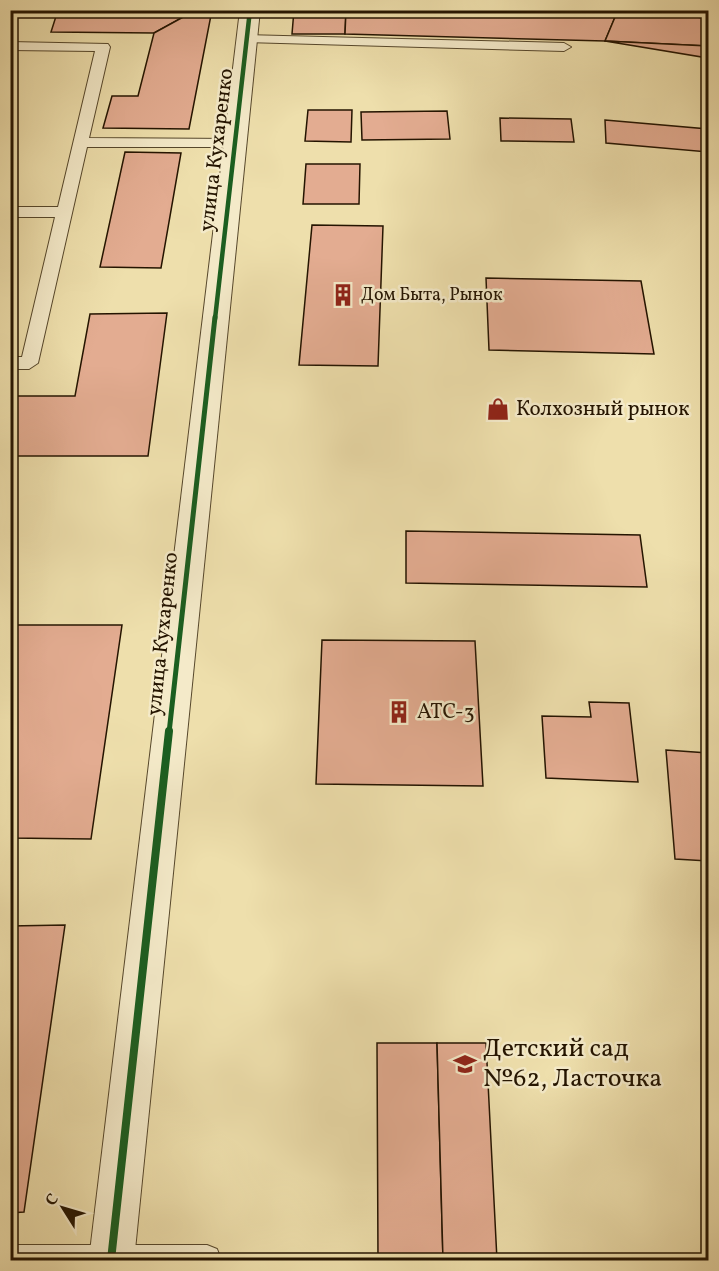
<svg xmlns="http://www.w3.org/2000/svg" width="719" height="1271" viewBox="0 0 719 1271" font-family="Vollkorn,serif">
<style>
.building{fill:#e3ac91;stroke:#241400;stroke-width:1.5}
.lines{fill:none;stroke-linecap:round;stroke-linejoin:round}
.service-casing{stroke:#56472b;stroke-width:2}
.minor-casing{stroke:#56472b;stroke-width:2}
.service{fill:#f4eac9;fill-rule:evenodd}
.minor{fill:#f4eac9;fill-rule:evenodd}
.cycleway-far2-casing{stroke:#f4eac9;stroke-width:8}
.cycleway-far1-casing{stroke:#f4eac9;stroke-width:9}
.cycleway-casing{stroke:#f4eac9;stroke-width:11}
.cycleway-far2{stroke:#1b5e20;stroke-width:4.5}
.cycleway-far1{stroke:#1b5e20;stroke-width:5}
.cycleway{stroke:#1b5e20;stroke-width:8}
.labels{text-anchor:middle;dominant-baseline:central;stroke-width:5;stroke-linejoin:round;paint-order:stroke}
.far-poi-label{font-size:18px;fill:#241400;stroke:#f4eac9;text-anchor:start}
.street-label{font-size:21px;fill:#241400;stroke:#f4eac9}
.poi-label{font-size:21px;fill:#241400;stroke:#f4eac9;text-anchor:start}
.near-poi-label{font-size:26px;fill:#241400;stroke:#f4eac9;text-anchor:start}
</style>
<rect width="100%" height="100%" fill="#eedfac"/>
<filter id="stains"><feTurbulence type="fractalNoise" baseFrequency=".00333" numOctaves="4"/><feColorMatrix values="0 0 0 0 .2 0 0 0 0 .09 0 0 0 0 .02 0 0 0 .5 -.17"/></filter>
<radialGradient id="worn" r=".72"><stop offset=".6" stop-color="#630" stop-opacity="0"/><stop offset="1" stop-color="#630" stop-opacity=".3"/></radialGradient>
<g class="building">
<polygon points="58,10 196,10 154,33 51,32"/>
<polygon points="196,10 212,10 189,129 103,128 112,96 138,96 154,33"/>
<polygon points="294,10 346,10 345,34 292,34"/>
<polygon points="346,10 618,10 605,41 345,34"/>
<polygon points="618,10 659,10 708,19 708,46 605,41"/>
<polygon points="605,41 708,46 708,58"/>
<polygon points="308,110 352,110 351,142 305,141"/>
<polygon points="447,111 450,139 362,140 361,112"/>
<polygon points="500,118 571,119 574,142 501,141"/>
<polygon points="605,120 708,129 708,152 606,143"/>
<polygon points="125,152 181,153 161,268 100,267"/>
<polygon points="306,164 360,164 359,204 303,204"/>
<polygon points="312,225 383,226 378,366 299,365"/>
<polygon points="486,278 641,281 654,354 489,350"/>
<polygon points="167,313 148,456 10,456 10,396 75,396 90,314"/>
<polygon points="406,531 640,535 647,587 406,583"/>
<polygon points="10,625 122,625 91,839 10,838"/>
<polygon points="322,640 475,641 483,786 316,784"/>
<polygon points="589,702 629,703 638,782 546,778 542,716 591,717"/>
<polygon points="666,750 708,753 708,861 675,859"/>
<polygon points="65,925 24,1212 10,1213 10,926"/>
<polygon points="377,1043 437,1043 443,1260 378,1260"/>
<polygon points="437,1043 486,1043 497,1260 443,1260"/>
</g>
<g class="lines">
<g class="service-casing">
<g id="service">
<polygon points="247,35 564,43 571,47 564,51 242,42 240,39"/>
<polygon points="10,42 108,44 110,47 89,138 234,139 241,143 234,147 87,147 38,363 29,369 10,369 10,357 22,357 55,217 10,217 10,207 58,207 95,51 10,50"/>
<polygon points="10,1245 207,1245 217,1249 221,1259 10,1260"/>
</g>
</g>
<g class="minor-casing">
<polygon id="minor" points="240,10 260,10 134,1260 89,1260"/>
</g>
<use href="#service" class="service"/>
<use href="#minor" class="minor"/>
<g class="cycleway-far2-casing">
<polyline id="cycleway-far2" points="215,319 250,10"/>
</g>
<g class="cycleway-far1-casing">
<polyline id="cycleway-far1" points="169,733 215,317"/>
</g>
<g class="cycleway-casing">
<polyline id="cycleway" points="111,1260 169,731"/>
</g>
<use href="#cycleway-far2" class="cycleway-far2"/>
<use href="#cycleway-far1" class="cycleway-far1"/>
<use href="#cycleway" class="cycleway"/>
</g>
<defs>
<g id="building-bare" transform="scale(1.8)"><path d="M-4-6H4V6H1V3H-1V6H-4ZM-2.5-4.3h1.7v1.8h-1.7ZM.8-4.3h1.7v1.8H.8ZM-2.5-1h1.7V.8h-1.7ZM.8-1h1.7V.8H.8Z" fill="#8f2418" stroke="#f4eac9" stroke-width="2.5" paint-order="stroke"/></g>
<g id="shop-bare" transform="scale(1.8)"><path d="M-5-2.5h2.3a2.7 3.5 0 0 1 5.4 0H5L5.5 6h-11ZM-1.5-2.5h3a1.5 2.3 0 0 0-3 0Z" fill="#8f2418" stroke="#f4eac9" stroke-width="2.5" paint-order="stroke"/></g>
<g id="school-bare" transform="scale(1.8)"><path d="M0-5L7-2L0 1L-7-2ZM-4 1L0 2.5L4 1V4Q0 6-4 4Z" fill="#8f2418" stroke="#f4eac9" stroke-width="2.5" paint-order="stroke"/></g>
</defs>
<g fill-rule="evenodd">
<use href="#building-bare" x="343" y="295"/>
<use href="#shop-bare" x="498" y="409"/>
<use href="#building-bare" x="399" y="712"/>
<use href="#school-bare" x="465" y="1064"/>
</g>
<g class="labels">
<g class="far-poi-label">
<text x="361" y="295">Дом Быта, Рынок</text>
</g>
<g class="street-label">
<text transform="translate(217 150) rotate(-83)">улица Кухаренко</text>
<text transform="translate(163 634) rotate(-84)">улица Кухаренко</text>
</g>
<g class="poi-label">
<text x="516" y="409">Колхозный рынок</text>
<text x="417" y="712">АТС-3</text>
</g>
<g class="near-poi-label">
<text x="483" y="1049">Детский сад<tspan x="483" dy="30">№62, Ласточка</tspan></text>
</g>
</g>
<rect width="719" height="1271" fill="none" stroke="#eedfac" stroke-width="36"/>
<rect x="12" y="12" width="695" height="1247" fill="none" stroke="#241400" stroke-width="3"/>
<rect x="18" y="18" width="683" height="1235" fill="none" stroke="#241400" stroke-width="1.5"/>
<g transform="translate(63 1208) rotate(307)" stroke="#f4eac9" stroke-width="4.5" paint-order="stroke">
<path d="M0-4.5L10 22L0 15L-10 22Z" fill="#241400"/>
<text y="-9" font-size="16" font-weight="bold" text-anchor="middle" fill="#241400">С</text>
</g>
<rect width="100%" height="100%" filter="url(#stains)"/>
<rect width="100%" height="100%" fill="url(#worn)"/>
</svg>
